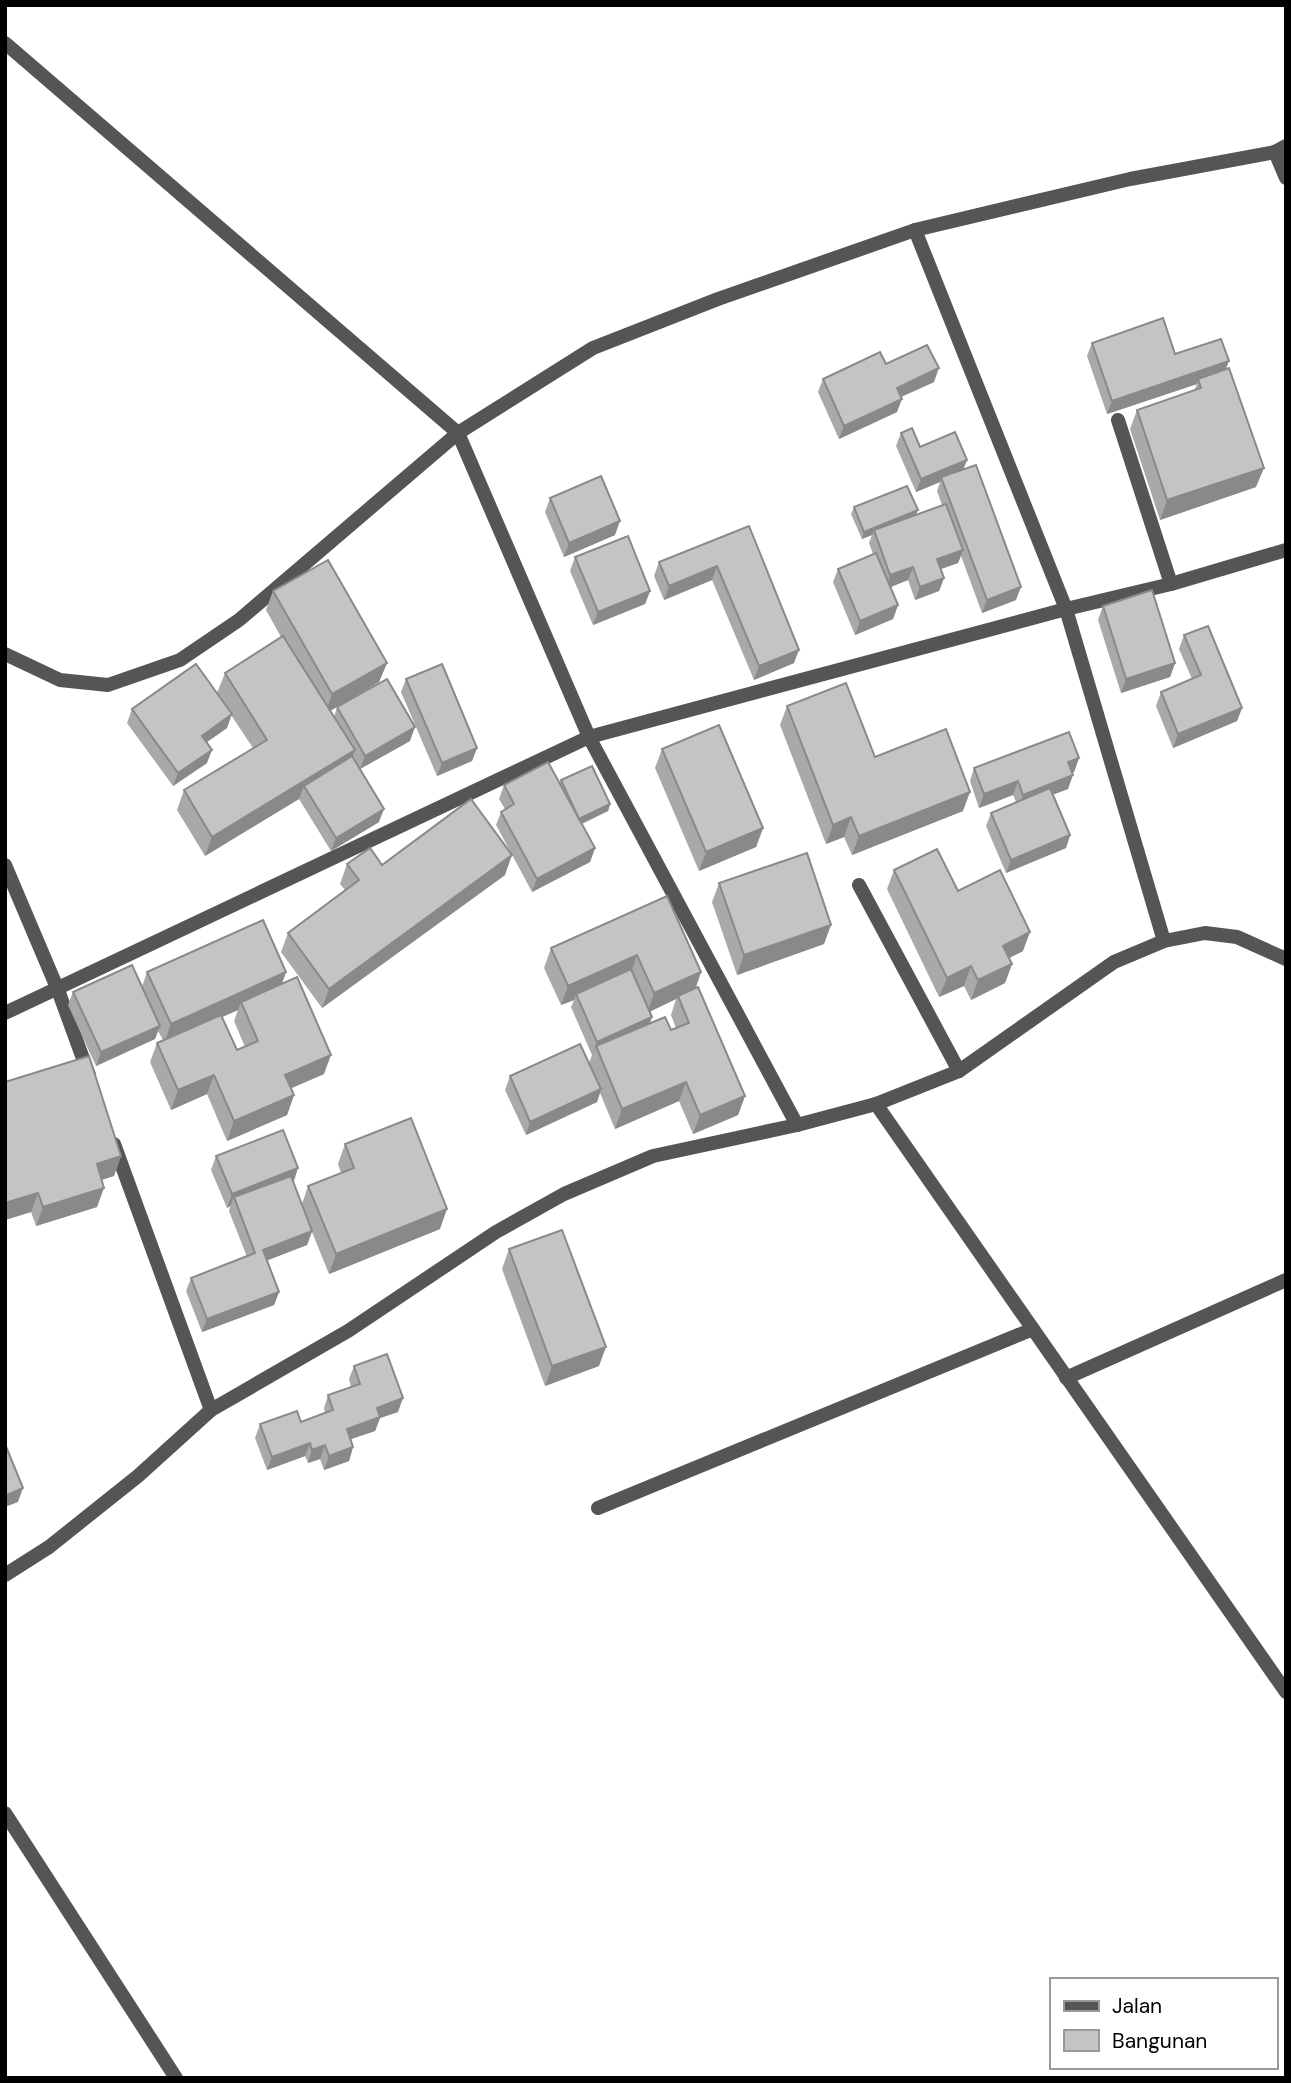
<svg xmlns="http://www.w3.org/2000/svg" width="1291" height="2083" viewBox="0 0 1291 2083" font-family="'DM Sans',sans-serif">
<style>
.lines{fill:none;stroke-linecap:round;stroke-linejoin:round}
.street{stroke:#555;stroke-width:14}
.wall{fill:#a9a9a9;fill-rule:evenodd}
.shaded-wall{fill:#898989}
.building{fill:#c4c4c4;stroke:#898989;stroke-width:2}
</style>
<rect width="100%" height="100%" fill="#fff"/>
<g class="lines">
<g class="street">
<polyline points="5,43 458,433 589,737 797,1125"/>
<polyline points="1275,152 1286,178"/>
<polyline points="915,230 1066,609 1164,941"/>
<polyline points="1118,420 1171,584"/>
<polyline points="5,654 60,680 108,685 180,660 239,620 458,433 593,348 718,299 915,230 1130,179 1275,152 1286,146"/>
<polyline points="5,865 58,990 89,1075"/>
<polyline points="859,885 959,1071"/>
<polyline points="5,1013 589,737 1066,609 1171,584 1286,550"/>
<polyline points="876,1104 1286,1692"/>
<polyline points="114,1144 211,1410"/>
<polyline points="1066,1378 1286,1280"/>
<polyline points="598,1508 1033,1329"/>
<polyline points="5,1575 49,1547 138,1476 211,1410 348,1331 496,1232 564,1194 653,1156 797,1125 876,1104 959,1071 1114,962 1164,941 1205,933 1237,937 1286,959"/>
<polyline points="5,1813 176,2078"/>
</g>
</g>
<g class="wall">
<polygon points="1092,343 1175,354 1226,369 1256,487 1160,520 1130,429 1137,410 1194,391 1197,384 1107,414 1087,356"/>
<polygon points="886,364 934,382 901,397 897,412 839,439 818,392 823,379"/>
<polygon points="901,433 920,447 967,460 963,469 1016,600 982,613 961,556 958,563 941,569 944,578 939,591 915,600 908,580 890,587 898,605 893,619 855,635 833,582 838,569 873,554 869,543 872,535 862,539 851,514 854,507 916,515 942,505 937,491 940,482 916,492 896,446"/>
<polygon points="550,498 615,535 564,557 545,512"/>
<polygon points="749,526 794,663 754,680 712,580 664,600 654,576 659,562"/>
<polygon points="575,557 650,591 645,604 593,625 570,571"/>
<polygon points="273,591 387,663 379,682 330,711 334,717 337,707 410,741 360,769 353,756 379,822 331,851 299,799 205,856 177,810 184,790 253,748 231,715 227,728 207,742 207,763 173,786 127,723 132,709 226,706 217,693 225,673 281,637 266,610"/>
<polygon points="1103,606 1175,663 1170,677 1121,693 1098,620"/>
<polygon points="1184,635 1242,708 1237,721 1173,748 1156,706 1161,692 1192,679 1179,649"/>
<polygon points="406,679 477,748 472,761 437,776 401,692"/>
<polygon points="787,706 875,757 963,811 852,855 844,837 826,844 780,725"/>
<polygon points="662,749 763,828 756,847 699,871 655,768"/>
<polygon points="1079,758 1074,772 1072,772 1068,789 1053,794 1070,835 1066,848 1006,873 986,826 991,813 1016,802 1013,795 979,808 970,781 974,768"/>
<polygon points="561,780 610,804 608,811 582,824 595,848 590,862 532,892 496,825 501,812 505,809 499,799 504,785 560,783"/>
<polygon points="347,864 382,865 505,875 322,1008 281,952 288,933 345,890 340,884"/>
<polygon points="894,870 958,891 1023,951 1009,958 1012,964 1005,983 971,1000 964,986 939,997 887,889"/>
<polygon points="719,883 824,944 737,975 712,902"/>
<path d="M667,896l34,76 -5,16 49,108 -7,19 -45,19 -14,-33 -64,28 -15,-36 -3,9 -71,33 -21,-45 5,-14 79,-13 3,-8 -21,-48 3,-7 -13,5 -17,-37 7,-20zM676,999l-5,16 5,13 -5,2 -21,-7 2,-6 -3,-5z"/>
<path d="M147,972h139l-4,12 42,90 -33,14 3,7 -7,20 -60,26 -20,-47 -36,16 -21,-48 7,-19 6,-3 -5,-9 -3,8 -59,27 -28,-61 5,-13 69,-5zM238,1010l-4,11 11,26 -8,3 -15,-33z"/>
<polygon points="5,1082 121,1156 114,1176 102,1180 97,1207 36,1226 31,1212 5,1220"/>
<polygon points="345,1144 440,1229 329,1274 312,1232 307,1245 267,1260 279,1292 274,1305 202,1332 186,1291 191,1278 247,1257 229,1211 230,1206 227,1208 211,1170 216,1156 293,1181 302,1204 308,1186 341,1173 338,1164"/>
<polygon points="509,1249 599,1366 545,1386 502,1269"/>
<polygon points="354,1366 398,1412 380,1418 375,1431 351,1439 353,1447 349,1461 324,1470 320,1459 308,1463 305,1456 267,1470 255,1438 260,1424 301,1422 325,1413 324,1408 328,1395 351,1387 349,1379"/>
</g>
<g class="shaded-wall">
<polygon points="1229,361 1224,374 1198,379 1197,384 1107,414 1112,401"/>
<polygon points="939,368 934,382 892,401 897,388"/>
<polygon points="902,399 897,412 839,439 844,426"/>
<polygon points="967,460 962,473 941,477 940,482 916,492 921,479"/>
<polygon points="1264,468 1256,487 1160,520 1167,500"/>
<polygon points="918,510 915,517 874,530 872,535 862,539 864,532"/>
<polygon points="620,521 615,535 564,557 569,543"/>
<polygon points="963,550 958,563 932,572 937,559"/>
<polygon points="717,566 712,580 664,600 669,586"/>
<polygon points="913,567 908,580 886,589 890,575"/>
<polygon points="944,578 939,591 915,600 920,587"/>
<polygon points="1021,587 1016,600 982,613 987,600"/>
<polygon points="650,591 645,604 593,625 598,612"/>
<polygon points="898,605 893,619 855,635 860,621"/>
<polygon points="799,650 794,663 754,680 759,666"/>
<polygon points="387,663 379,682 325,714 332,694"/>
<polygon points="1175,663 1170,677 1121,693 1126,679"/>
<polygon points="1242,708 1237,721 1173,748 1178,734"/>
<polygon points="232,714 227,728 197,749 202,736"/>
<polygon points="415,727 410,741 360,769 365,756"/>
<polygon points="477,748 472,761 437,776 442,763"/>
<polygon points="212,750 207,763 173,786 178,773"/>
<polygon points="355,750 348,770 304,786 299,799 205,856 212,837"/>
<polygon points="1079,758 1074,772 1063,776 1068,762"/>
<polygon points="1073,775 1068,789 1018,808 1023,795"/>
<polygon points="1018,781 1013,795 979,808 984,794"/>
<polygon points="970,792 963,811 852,855 859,836"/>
<polygon points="610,804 608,811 576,826 579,820"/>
<polygon points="384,809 379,822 331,851 336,838"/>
<polygon points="851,817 844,837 826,844 833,825"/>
<polygon points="763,828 756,847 699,871 706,852"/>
<polygon points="1070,835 1066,848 1006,873 1011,860"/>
<polygon points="595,848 590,862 532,892 537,879"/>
<polygon points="512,855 505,875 322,1008 329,989"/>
<polygon points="831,925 824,944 737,975 744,955"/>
<polygon points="1030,932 1023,951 996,965 1003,946"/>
<polygon points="637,955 630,975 576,994 574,1000 561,1005 568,986"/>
<polygon points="1012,964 1005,983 971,1000 978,980"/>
<polygon points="971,966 964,986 939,997 947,978"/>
<polygon points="286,972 279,991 241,1002 238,1010 164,1043 171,1024"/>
<polygon points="701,972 694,991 678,996 676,999 647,1013 654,993"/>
<polygon points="652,1017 647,1031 596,1046 592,1055 597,1042"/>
<polygon points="160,1026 155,1039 96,1066 101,1052"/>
<polygon points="331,1055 324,1074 278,1094 285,1075"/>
<polygon points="214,1075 207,1094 171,1110 178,1090"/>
<polygon points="686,1082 679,1101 615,1129 622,1109"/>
<polygon points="601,1089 597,1102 526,1135 530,1122"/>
<polygon points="294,1095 287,1115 227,1141 234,1121"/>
<polygon points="745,1096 738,1115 693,1134 700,1115"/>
<polygon points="121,1156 114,1176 90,1183 97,1164"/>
<polygon points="298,1168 294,1181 234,1197 230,1206 227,1208 232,1194"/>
<polygon points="104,1188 97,1207 36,1226 43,1207"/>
<polygon points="38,1193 31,1212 5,1220 5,1203"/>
<polygon points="447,1209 440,1229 329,1274 336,1254"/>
<polygon points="312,1231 307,1245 258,1264 263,1250"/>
<polygon points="279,1292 274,1305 202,1332 207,1319"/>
<polygon points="606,1347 599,1366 545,1386 552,1366"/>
<polygon points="403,1398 398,1412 380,1418 375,1431 342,1442 347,1429 377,1408"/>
<polygon points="310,1443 305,1456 267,1470 272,1457"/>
<polygon points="325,1445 320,1459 308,1463 312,1450"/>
<polygon points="353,1447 349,1461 324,1470 329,1456"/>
<polygon points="23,1488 18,1502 5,1507 5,1496"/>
</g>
<g class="building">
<polygon points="1163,318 1175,354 1221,339 1229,361 1112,401 1092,343"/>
<polygon points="927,345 939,368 897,388 902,399 844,426 823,379 880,352 886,364"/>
<polygon points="1229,368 1264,468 1167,500 1137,410 1201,388 1198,379"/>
<polygon points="912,428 920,447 955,432 967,460 921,479 901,433"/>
<polygon points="976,465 1021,587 987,600 941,477"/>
<polygon points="601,476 620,521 569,543 550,498"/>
<polygon points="907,486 918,510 864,532 854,507"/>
<polygon points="946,504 963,550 937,559 944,578 920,587 913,567 890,575 874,530"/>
<polygon points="749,526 799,650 759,666 717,566 669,586 659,562"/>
<polygon points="628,536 650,591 598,612 575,557"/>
<polygon points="876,553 898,605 860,621 838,569"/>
<polygon points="328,560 387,663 332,694 273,591"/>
<polygon points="1152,590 1175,663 1126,679 1103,606"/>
<polygon points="1208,626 1242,708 1178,734 1161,692 1201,675 1184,635"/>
<polygon points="283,636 355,750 212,837 184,790 267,740 225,673"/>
<polygon points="196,664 232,714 202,736 212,750 178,773 132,709"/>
<polygon points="442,664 477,748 442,763 406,679"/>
<polygon points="387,679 415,727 365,756 337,707"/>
<polygon points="846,683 875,757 946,729 970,792 859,836 851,817 833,825 787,706"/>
<polygon points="719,725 763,828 706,852 662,749"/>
<polygon points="1069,732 1079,758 1068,762 1073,775 1023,795 1018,781 984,794 974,768"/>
<polygon points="352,756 384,809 336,838 304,786"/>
<polygon points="548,762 595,848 537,879 501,812 514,804 504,785"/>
<polygon points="592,766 610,804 579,819 561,780"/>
<polygon points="1050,788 1070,835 1011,860 991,813"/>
<polygon points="471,799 512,855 329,989 288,933 359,880 347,864 370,848 382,865"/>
<polygon points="937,849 958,891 1000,870 1030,932 1003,946 1012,964 978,980 971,966 947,978 894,870"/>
<polygon points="807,853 831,925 744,955 719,883"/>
<polygon points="667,896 701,972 654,993 637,955 568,986 551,948"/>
<polygon points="263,920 286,972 171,1024 147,972"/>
<polygon points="132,965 160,1026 101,1052 73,992"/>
<polygon points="631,969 652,1017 597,1042 576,994"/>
<polygon points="297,977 331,1055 285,1075 294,1095 234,1121 214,1075 178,1090 157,1043 221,1015 237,1050 258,1041 241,1002"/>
<polygon points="698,987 745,1096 700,1115 686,1082 622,1109 596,1046 665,1017 671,1030 689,1023 678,996"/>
<polygon points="580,1044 601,1089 530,1122 510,1076"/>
<polygon points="89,1056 121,1156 97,1164 104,1188 43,1207 38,1193 5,1203 5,1082"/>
<polygon points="411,1118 447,1209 336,1254 308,1186 354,1168 345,1144"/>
<polygon points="283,1130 298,1168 232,1194 216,1156"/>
<polygon points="291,1176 312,1231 263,1250 279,1292 207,1319 191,1278 255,1253 234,1197"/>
<polygon points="562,1230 606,1347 552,1366 509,1249"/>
<polygon points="387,1354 403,1398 377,1408 380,1417 347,1429 353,1447 329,1456 325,1445 312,1450 310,1443 272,1457 260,1424 297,1411 301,1422 333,1410 328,1395 360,1384 354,1366"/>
<polygon points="5,1444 23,1488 5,1496"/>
</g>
<rect width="1291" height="2083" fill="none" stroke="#000000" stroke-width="14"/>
<rect x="1050" y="1978" width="228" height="91" fill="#ffffff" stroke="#999999" stroke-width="2"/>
<rect x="1064" y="2001" width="35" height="10" fill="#555555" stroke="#999999" stroke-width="2"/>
<text x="1112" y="2013" font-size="21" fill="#000000">Jalan</text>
<rect x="1064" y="2030" width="35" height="21" fill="#c4c4c4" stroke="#999999" stroke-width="2"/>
<text x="1112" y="2048" font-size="21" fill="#000000">Bangunan</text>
</svg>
